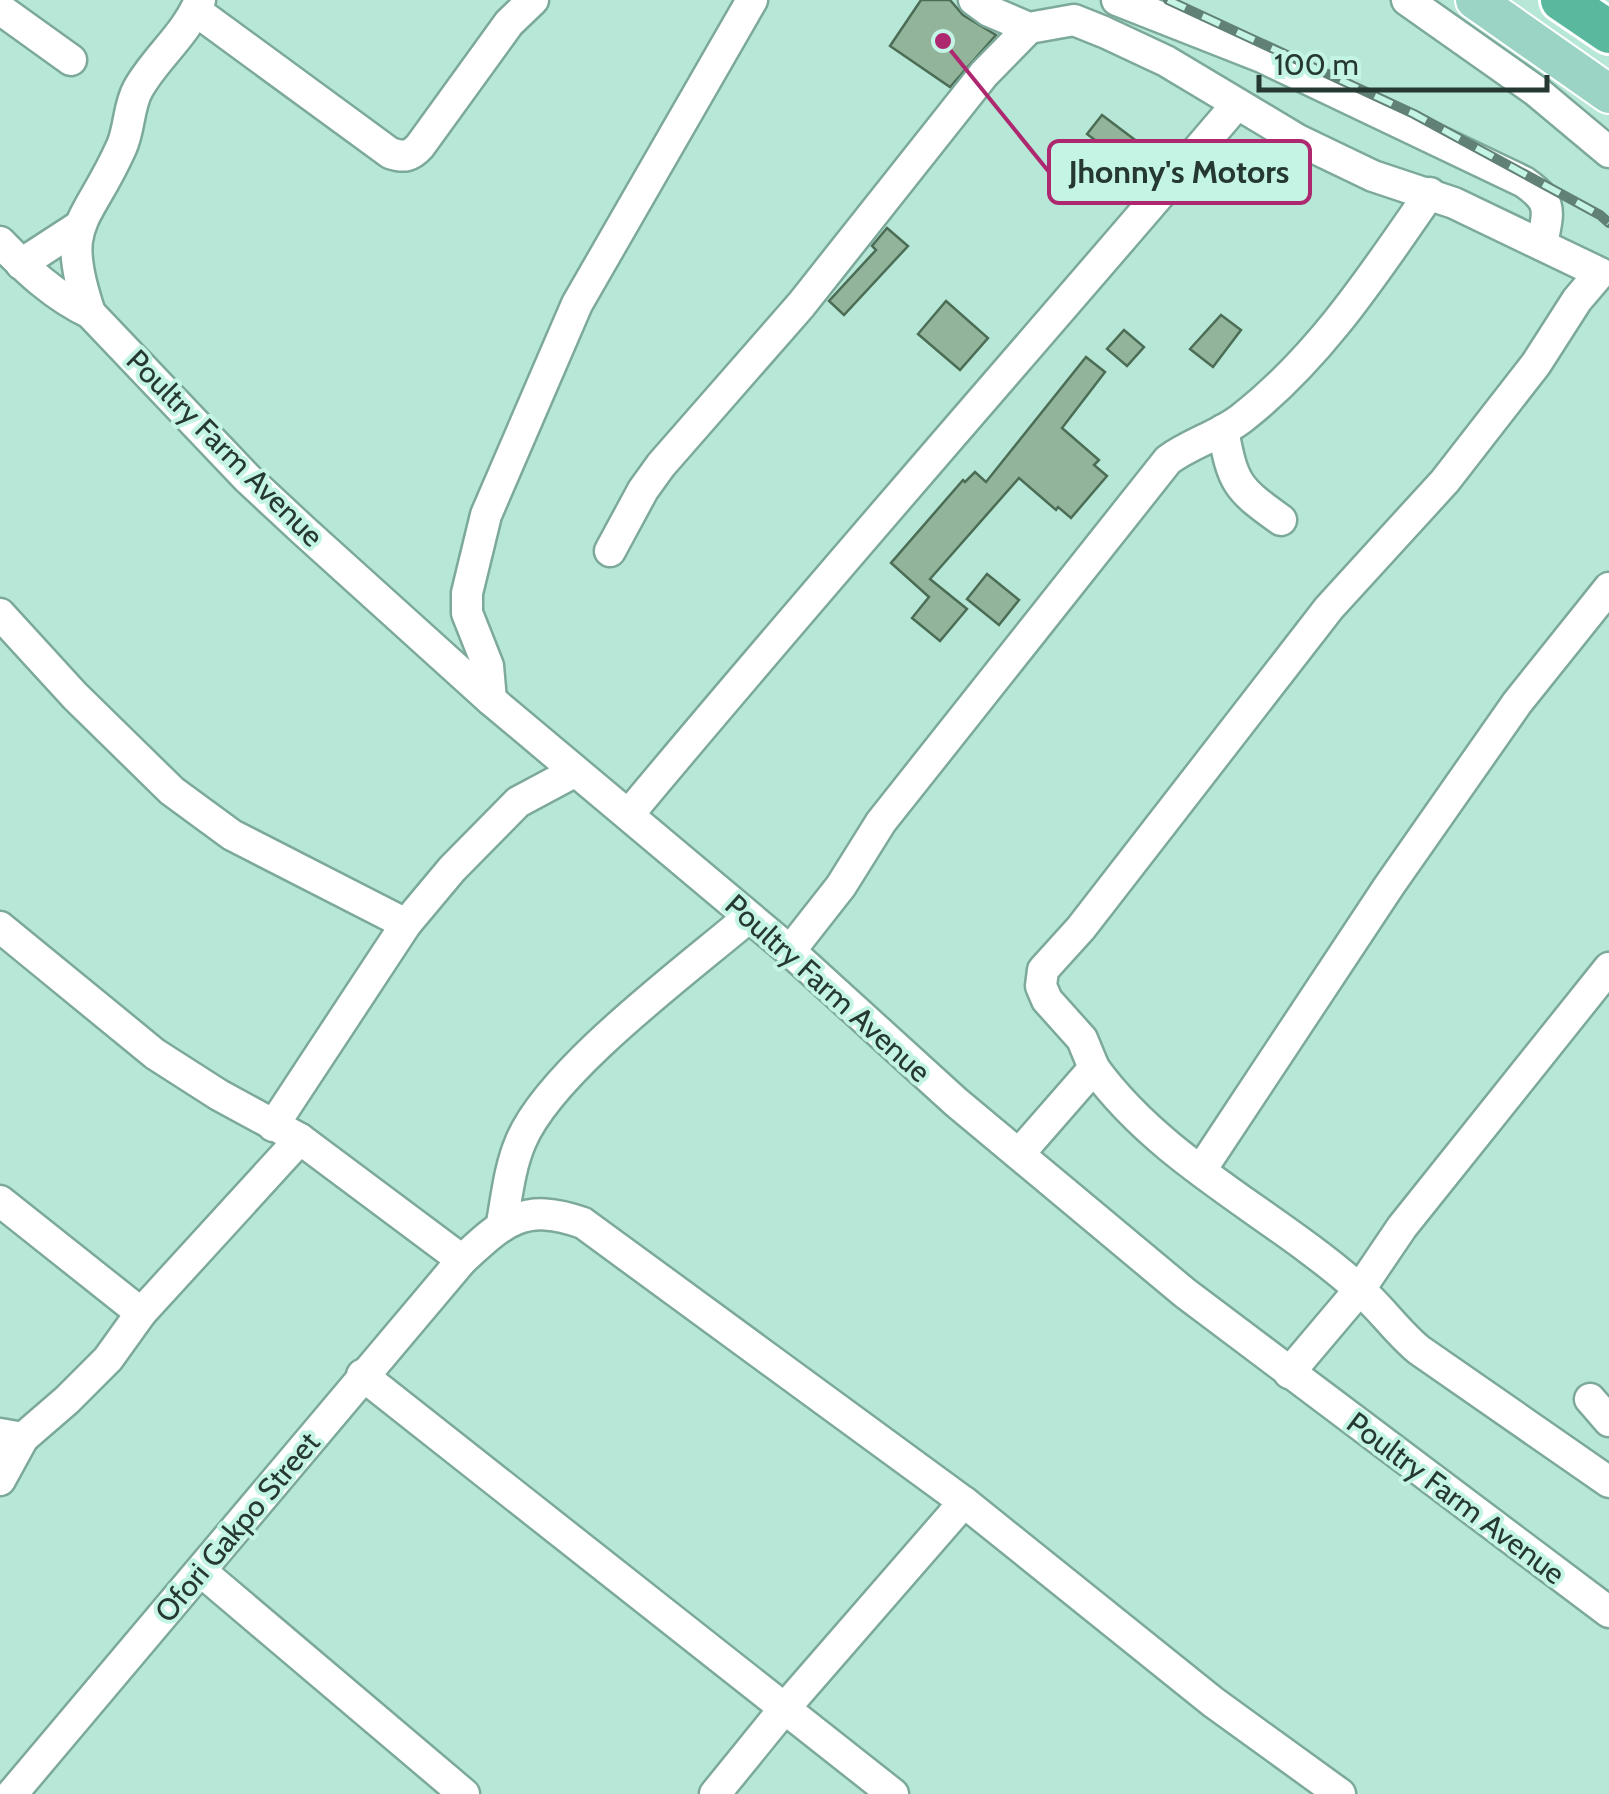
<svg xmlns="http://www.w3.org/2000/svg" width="1609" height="1794" viewBox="0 0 1609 1794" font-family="Cabin,sans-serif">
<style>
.building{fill:#91b49a;stroke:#4c6d55;stroke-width:2.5}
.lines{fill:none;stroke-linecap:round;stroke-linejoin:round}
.minor-casing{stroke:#7ca99a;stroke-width:35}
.major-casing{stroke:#fff;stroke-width:42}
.highway-casing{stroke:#fff;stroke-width:48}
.minor{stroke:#fff;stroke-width:30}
.major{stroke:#9bd4c5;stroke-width:38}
.highway{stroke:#59b89e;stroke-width:42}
.rail-casing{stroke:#618076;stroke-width:10}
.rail{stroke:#c4f4e4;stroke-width:6;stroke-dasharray:19;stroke-linecap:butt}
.labels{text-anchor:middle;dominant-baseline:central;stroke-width:8;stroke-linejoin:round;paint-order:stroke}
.street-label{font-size:30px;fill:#253832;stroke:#c4f4e4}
.leader{fill:none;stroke:#ad286f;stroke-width:4}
.callout-dot{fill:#ad286f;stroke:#c4f4e4;stroke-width:4}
.callout{fill:#c4f4e4;stroke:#ad286f;stroke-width:4}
.callout-label{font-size:32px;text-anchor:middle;font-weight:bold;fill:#253832}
</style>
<rect width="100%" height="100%" fill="#b7e7d7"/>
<g class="building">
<polygon points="921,0 950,0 963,15 996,35 950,87 890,46"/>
<polygon points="1102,115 1163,161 1148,180 1087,134"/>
<polygon points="887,228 908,246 844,315 829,301 876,250 872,246"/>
<polygon points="946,301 988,338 960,370 918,334"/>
<polygon points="1221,315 1241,330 1213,367 1190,349"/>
<polygon points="1124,330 1144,347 1127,366 1107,349"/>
<polygon points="1086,357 1105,372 1062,428 1099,460 1094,465 1107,476 1071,518 1058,507 1056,510 1019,478 930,579 967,609 940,641 912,618 929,597 891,563 963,480 965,482 975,472 986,482"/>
<polygon points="987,574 1019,600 999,625 967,599"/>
</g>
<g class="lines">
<g class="minor-casing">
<g id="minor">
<polyline points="974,0 989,11 1029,28 1074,20 1104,32 1166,61 1298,140 1373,176 1454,203 1600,273 1577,300 1536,364 1445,481 1329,608 1081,928 1043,970 1041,986 1047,1000 1082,1039 1094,1068"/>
<path d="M1117,0l145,57 262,125c30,21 24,29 18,63"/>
<polyline points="1407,0 1536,91 1609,152"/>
<polyline points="0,9 71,60"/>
<path d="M196,11l194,142c14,5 21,3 30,-7l89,-123 24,-23"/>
<path d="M0,242c28,29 53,53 90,71l157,165 57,53 187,169 299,251 166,151 229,191 424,319"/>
<polyline points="21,264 78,227"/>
<path d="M90,313c-31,-92 -4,-87 31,-165 9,-19 7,-41 17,-59 18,-32 48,-54 62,-89"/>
<path d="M1223,430c10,53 13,58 58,90"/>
<polyline points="610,551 643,490 661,465 801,305 984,74 1029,28"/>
<polyline points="0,614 75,696 172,791 232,835 406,924"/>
<polyline points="491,700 488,666 467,613 467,593 486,515 577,304 752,0"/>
<path d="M629,814c199,-239 406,-473 608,-710"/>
<path d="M0,927l155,127 64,41 81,44 162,121c42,-39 62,-58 121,-37l381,279 249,200 127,92"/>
<path d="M790,951l51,-65 40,-64 287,-362c23,-17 51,-24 74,-42 78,-61 132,-144 188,-225"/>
<polyline points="273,1126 406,924 452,869 518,802 574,772"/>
<path d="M1019,1154l75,-86c69,95 180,145 266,222 22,19 37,42 59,60l190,132"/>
<polyline points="1201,1170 1389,886 1517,703 1609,588"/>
<polyline points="0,1201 141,1313"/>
<path d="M502,1223c5,-28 8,-57 19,-82 30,-71 167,-172 228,-224"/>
<polyline points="1289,1373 1360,1289 1402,1227 1609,968"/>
<polyline points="362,1375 893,1794"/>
<polyline points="1590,1399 1609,1421"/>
<polyline points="0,1434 23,1438 67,1400 108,1359 141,1313 300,1139"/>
<polyline points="0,1480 23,1438"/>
<polyline points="202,1572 464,1794"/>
<polyline points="12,1794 462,1260"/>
<polyline points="715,1794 784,1709 964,1502"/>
</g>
</g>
<g class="major-casing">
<polyline id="major" points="1475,0 1609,94"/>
</g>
<g class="highway-casing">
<polyline id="highway" points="1562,0 1609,32"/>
</g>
<use href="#minor" class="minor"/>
<use href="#major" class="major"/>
<use href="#highway" class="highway"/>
<g class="rail-casing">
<polyline id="rail" points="1168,0 1414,114 1600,215 1609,223"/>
</g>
<use href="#rail" class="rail"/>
</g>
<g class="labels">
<g class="street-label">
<text transform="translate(225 448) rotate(45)">Poultry Farm Avenue</text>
<text transform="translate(828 988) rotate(42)">Poultry Farm Avenue</text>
<text transform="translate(1456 1498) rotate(37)">Poultry Farm Avenue</text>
<text transform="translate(237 1527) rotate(-50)">Ofori Gakpo Street</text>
</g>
</g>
<path class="leader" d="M943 41L1049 172"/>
<circle class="callout-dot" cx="943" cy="41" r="10"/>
<rect class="callout" x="1049" y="141" width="261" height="62" rx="10"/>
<g class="callout-label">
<text x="1179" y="183">Jhonny's Motors</text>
</g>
<path d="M1259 75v15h288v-15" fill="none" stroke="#253832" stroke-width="5"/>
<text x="1274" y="75" font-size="30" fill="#253832" stroke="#c4f4e4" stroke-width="8" paint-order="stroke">100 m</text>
</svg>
